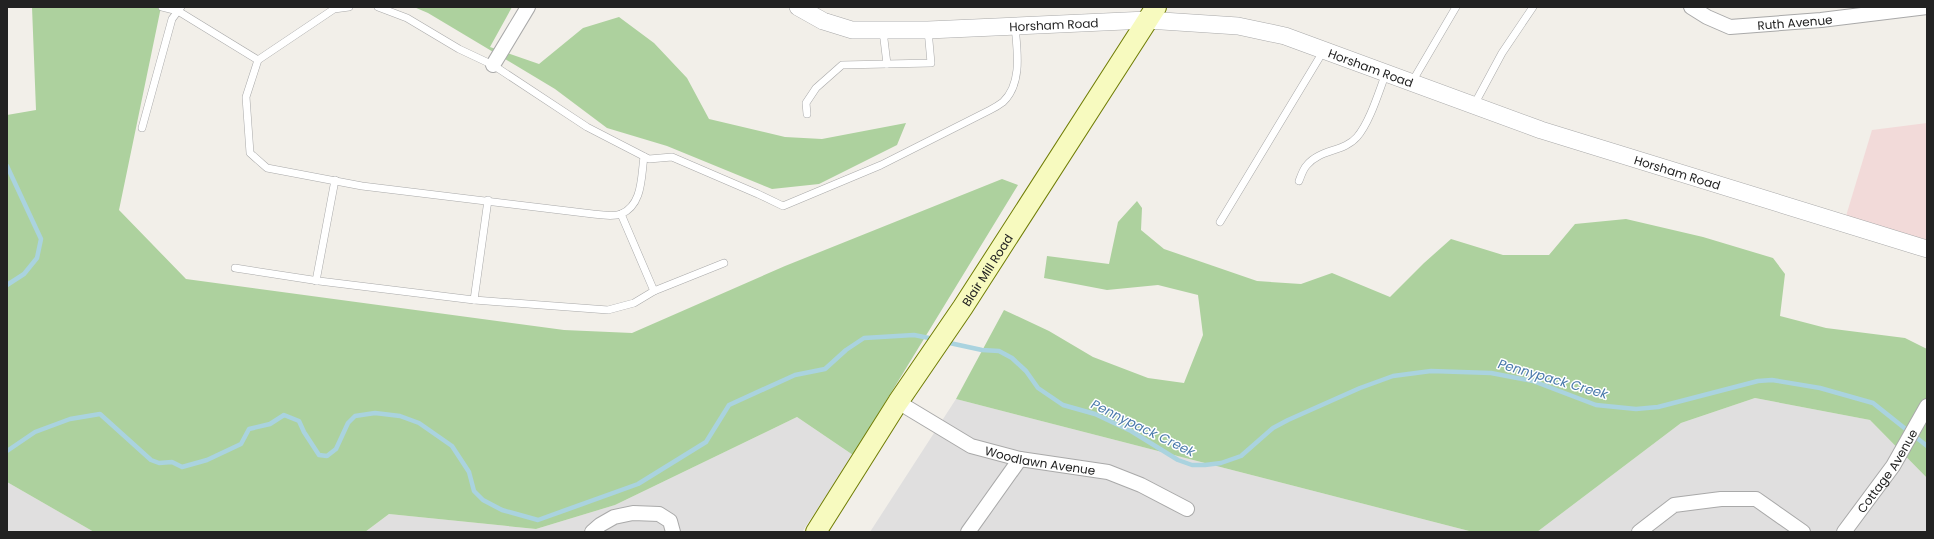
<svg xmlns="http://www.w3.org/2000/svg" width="1934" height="539" viewBox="0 0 1934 539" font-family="Poppins,sans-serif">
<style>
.residential{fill:#e0dfdf}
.commercial{fill:#f2dad9}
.forest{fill:#add19e}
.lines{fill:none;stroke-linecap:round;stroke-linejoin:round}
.stream{stroke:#aad3df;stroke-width:4.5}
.service-casing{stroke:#a9a9a9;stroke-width:8}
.minor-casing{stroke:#a9a9a9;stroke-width:16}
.tertiary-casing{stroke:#a9a9a9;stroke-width:18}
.secondary-casing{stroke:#707d05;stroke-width:22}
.service{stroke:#fff;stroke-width:7}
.minor{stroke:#fff;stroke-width:14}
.tertiary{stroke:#fff;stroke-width:17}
.secondary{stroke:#f7fabf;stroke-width:20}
.labels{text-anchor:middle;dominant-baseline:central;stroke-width:3;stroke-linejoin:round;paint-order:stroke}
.street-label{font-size:12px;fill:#222;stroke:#fff}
.water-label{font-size:13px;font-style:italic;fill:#4a7aab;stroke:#fff}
</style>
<rect width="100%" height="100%" fill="#f2efe9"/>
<g class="residential">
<polygon points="1755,398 1870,420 1927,478 1927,532 1537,532 1681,423"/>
<polygon points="956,399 1473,532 870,532"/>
<polygon points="797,417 853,455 802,532 365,532 389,514 536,529 615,505"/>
<polygon points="7,482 94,532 7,532"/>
</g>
<polygon class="commercial" points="1927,123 1927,241 1846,216 1872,130"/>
<g class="forest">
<polygon points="32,7 161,7 119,210 186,279 564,330 632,333 785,266 1002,179 1018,185 853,455 797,417 615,505 536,529 389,514 365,532 94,532 7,482 7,115 36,110"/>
<polygon points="414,7 512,7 490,47 539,64 583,28 619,17 654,43 687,78 709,119 785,137 822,139 906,123 897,145 819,184 772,189 667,146 607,128 555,89 428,13"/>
<polygon points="1137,201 1142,208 1141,230 1164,249 1257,281 1301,284 1332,273 1390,297 1424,263 1451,239 1503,255 1549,255 1575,224 1626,219 1703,237 1773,258 1785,274 1780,316 1826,328 1905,338 1927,349 1927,478 1870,420 1755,398 1681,423 1537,532 1473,532 956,399 1004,310 1049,331 1093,357 1148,378 1184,383 1203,335 1198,295 1158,285 1107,290 1044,278 1047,256 1109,264 1118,222"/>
</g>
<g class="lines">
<g class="stream">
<polyline points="7,166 41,239 37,258 24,274 7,285"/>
<polyline points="945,342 982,350 999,351 1012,358 1026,371 1038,388 1063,405 1095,414 1131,431 1178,460 1192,465 1205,465 1221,463 1241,456 1273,428 1288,420 1360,388 1393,376 1431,371 1491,373 1533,381 1596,405 1636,409 1658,407 1758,381 1772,380 1820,388 1873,403 1927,446"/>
<polyline points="7,451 35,432 70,419 100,414 151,460 159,463 172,462 182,467 207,460 241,444 249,429 270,424 284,415 299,421 304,432 319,455 327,456 336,449 348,423 355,416 375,413 400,416 419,423 452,446 469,472 474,491 483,500 502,510 538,520 638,484 706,442 729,405 795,375 825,369 846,350 864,338 914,335 934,339"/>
</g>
<g class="service-casing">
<g id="service">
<polyline points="162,7 178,11 258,60"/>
<path d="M349,7l-15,2 -76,51 -12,37 4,56 17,15 95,18 231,28c8,1 20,3 28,0 22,-9 20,-38 23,-57"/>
<path d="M378,7l29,11 52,31 34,16 94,62 62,32 23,-2 86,37 25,12 98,-41 109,-55c4,-2 9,-5 13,-8 20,-19 14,-52 12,-76"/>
<polyline points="883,31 887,64"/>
<polyline points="1412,82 1456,7"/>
<polyline points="1474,105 1502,53 1533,7"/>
<polyline points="807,114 806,103 816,88 842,65 931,63 928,30"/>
<polyline points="142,128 172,19 181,7"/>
<path d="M1299,181c2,-5 4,-12 8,-16 13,-16 37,-13 50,-28 13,-15 22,-46 29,-64"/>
<polyline points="621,214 654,291"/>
<polyline points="1220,222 1324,50"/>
<polyline points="235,268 319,281 474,300 608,310 634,303 654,291 724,263"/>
<polyline points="316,281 335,180"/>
<polyline points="474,300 488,200"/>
</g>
</g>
<g class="minor-casing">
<g id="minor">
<path id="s1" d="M1691,7l16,10 23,10 91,-7 106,-13"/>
<polyline points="493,65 528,7"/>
<path id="s2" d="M898,402l73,44 49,13 88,13 33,13 46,24"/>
<polyline points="592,532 600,525 614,517 633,513 659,514 670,521 673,532"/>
<polyline points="968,532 1020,459"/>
<polyline points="1639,532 1674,505 1721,499 1756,499 1803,532"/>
<path id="s3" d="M1844,532l49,-66 34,-60"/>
</g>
</g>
<g class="tertiary-casing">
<g id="tertiary">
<path id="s4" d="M798,7l25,14 29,9h76l219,-10 91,6 47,10 256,94 386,119"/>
</g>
</g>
<g class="secondary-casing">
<g id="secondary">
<path id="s5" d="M816,532l82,-130 65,-95 193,-300"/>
</g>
</g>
<use href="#service" class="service"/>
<use href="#minor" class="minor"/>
<use href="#tertiary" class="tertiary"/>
<use href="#secondary" class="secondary"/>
</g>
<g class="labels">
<g class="street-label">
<text stroke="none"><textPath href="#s1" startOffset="109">Ruth Avenue</textPath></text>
<text stroke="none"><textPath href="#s4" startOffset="261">Horsham Road</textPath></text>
<text stroke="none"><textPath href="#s4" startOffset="585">Horsham Road</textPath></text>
<text stroke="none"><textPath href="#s4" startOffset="909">Horsham Road</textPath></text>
<text stroke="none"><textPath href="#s5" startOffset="313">Blair Mill Road</textPath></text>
<text stroke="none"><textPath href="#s2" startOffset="156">Woodlawn Avenue</textPath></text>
<text stroke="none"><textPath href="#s3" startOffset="75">Cottage Avenue</textPath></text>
</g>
<g class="water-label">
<text transform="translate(1553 379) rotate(16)">Pennypack Creek</text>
<text transform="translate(1143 428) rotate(26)">Pennypack Creek</text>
</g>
</g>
<rect width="1934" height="539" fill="none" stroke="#222222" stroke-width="16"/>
</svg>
